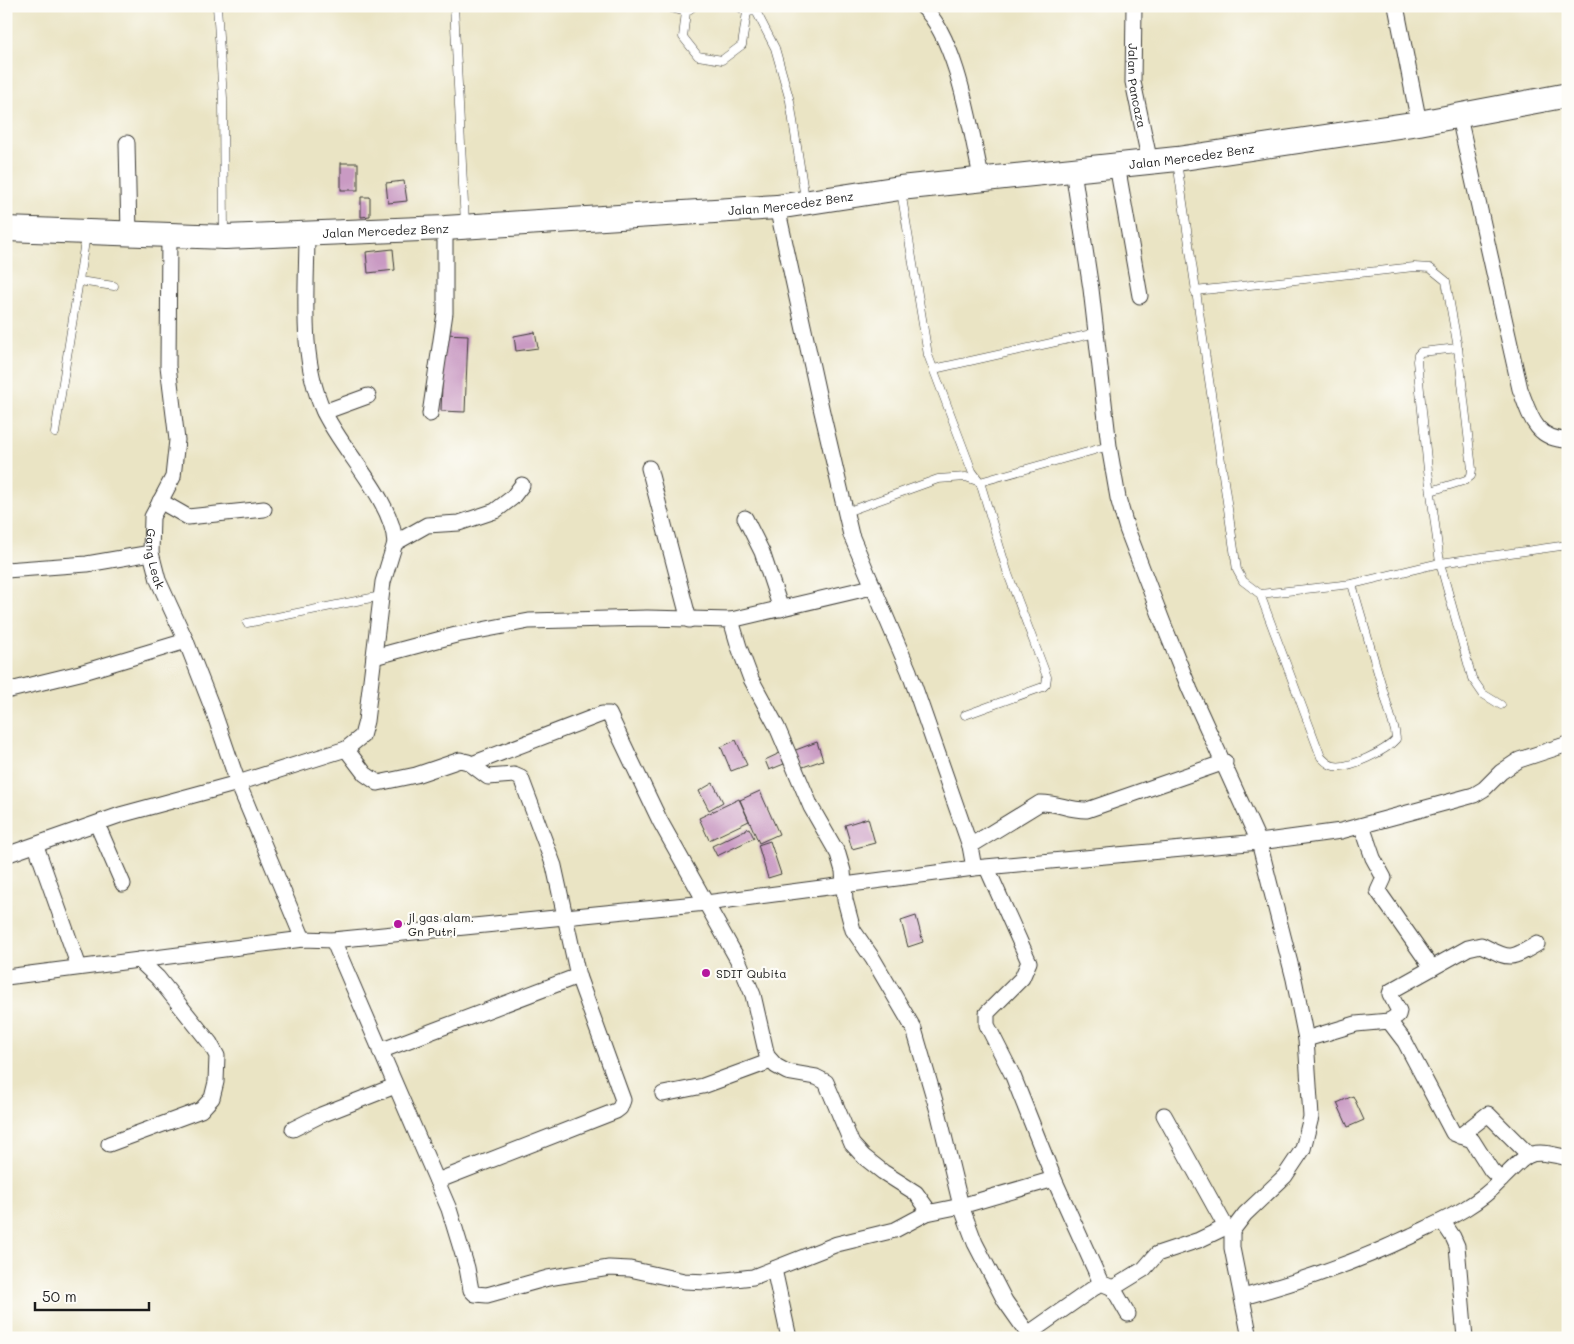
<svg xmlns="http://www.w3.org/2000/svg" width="1574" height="1344" viewBox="0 0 1574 1344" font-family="Mali,sans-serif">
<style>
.building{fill:#c99ac3}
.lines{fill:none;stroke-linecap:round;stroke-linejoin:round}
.lane-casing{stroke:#3b3a35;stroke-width:9}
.street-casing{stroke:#3b3a35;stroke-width:17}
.primary-casing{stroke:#3b3a35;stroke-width:26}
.lane{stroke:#fff;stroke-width:8}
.street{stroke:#fff;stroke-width:15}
.primary{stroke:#fff;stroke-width:24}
.poi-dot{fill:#b5179e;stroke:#fdfcf7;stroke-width:2}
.labels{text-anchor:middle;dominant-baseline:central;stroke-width:4.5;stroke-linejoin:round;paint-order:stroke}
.street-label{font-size:12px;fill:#1c1c1c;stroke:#fdfcf7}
.poi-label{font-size:12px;fill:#1c1c1c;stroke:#fdfcf7;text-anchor:start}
</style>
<rect width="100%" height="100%" fill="#fdfcf7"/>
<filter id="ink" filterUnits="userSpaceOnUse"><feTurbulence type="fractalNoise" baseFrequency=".02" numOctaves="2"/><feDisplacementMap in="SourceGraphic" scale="10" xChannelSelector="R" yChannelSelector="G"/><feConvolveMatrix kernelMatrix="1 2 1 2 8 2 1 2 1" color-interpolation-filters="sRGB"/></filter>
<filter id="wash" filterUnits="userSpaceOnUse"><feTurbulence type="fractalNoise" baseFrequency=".0096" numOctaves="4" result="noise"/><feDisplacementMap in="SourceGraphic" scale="20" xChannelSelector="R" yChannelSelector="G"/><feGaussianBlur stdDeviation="1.12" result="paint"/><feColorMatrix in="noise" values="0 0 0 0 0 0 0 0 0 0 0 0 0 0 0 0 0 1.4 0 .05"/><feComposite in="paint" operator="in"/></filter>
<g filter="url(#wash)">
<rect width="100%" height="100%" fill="#eae4c4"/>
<g id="blocks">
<g class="building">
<rect x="341" y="163" width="17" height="27"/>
<polygon points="404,181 407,201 388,203 386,183"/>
<polygon points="361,197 370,197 370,216 361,217"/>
<polygon points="393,249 395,270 368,273 366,252"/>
<polygon points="535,332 538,348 516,351 514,336"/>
<polygon points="444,334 468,335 465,412 441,411"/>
<polygon points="736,740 747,765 731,771 721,747"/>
<polygon points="817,742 823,760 800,768 793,751"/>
<polygon points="780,753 784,764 769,770 765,760"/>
<polygon points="713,783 723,802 709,810 699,791"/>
<polygon points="760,791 779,834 759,843 740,800"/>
<polygon points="739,799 749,821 709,840 699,818"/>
<polygon points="868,818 875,843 852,849 845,825"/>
<polygon points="749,828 754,838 717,856 712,846"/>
<polygon points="770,841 781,874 768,878 758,845"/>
<polygon points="916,916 923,942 908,947 901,921"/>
<polygon points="1353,1096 1364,1120 1348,1127 1337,1103"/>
</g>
</g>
</g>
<g filter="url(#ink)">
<use href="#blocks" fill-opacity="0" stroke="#3b3a35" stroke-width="1"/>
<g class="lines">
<g class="lane-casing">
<g id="lane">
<polyline points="217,6 223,98 224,234"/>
<polyline points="454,6 465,224"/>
<polyline points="663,6 686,12"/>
<polyline points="694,6 686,12 683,37 698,56 722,60 742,45 747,12 738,6"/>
<polyline points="747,12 756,11 775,48 790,101 805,199"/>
<polyline points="1177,162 1237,570 1243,581 1260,594 1352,584"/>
<polyline points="901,191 928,355 972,471 980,482 1008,574 1047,677 1046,684 1043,687 965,715"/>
<polyline points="79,281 114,286"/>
<path d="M1195,291l219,-24 16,1 16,13 12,67 -37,4 -3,3 -1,6 11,109 12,93 -88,21 43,147 1,8c-10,12 -47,30 -62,27 -6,-1 -9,-5 -13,-9l-61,-163"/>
<polyline points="934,369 1096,333"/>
<polyline points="55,433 86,235"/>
<polyline points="1431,491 1466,480 1471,476 1472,469 1458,348"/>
<polyline points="846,512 938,479 966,477 980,482 1109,446"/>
<polyline points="247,623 381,596"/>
<polyline points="1501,705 1483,694 1472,678 1440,563 1568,545"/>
</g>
</g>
<g class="street-casing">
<g id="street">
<path d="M922,6c36,33 49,127 60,175"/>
<path id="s1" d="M1134,6l-1,76 17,81"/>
<polyline points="1396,6 1419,123"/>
<path d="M1459,117l61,272c10,26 15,51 48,51"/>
<polyline points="127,143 129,234"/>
<polyline points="1117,165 1140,296"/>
<polyline points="1073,170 1091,289 1109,446 1118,498 1127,529 1163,623 1190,690 1259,842 1294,979 1306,1039 1311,1117 1303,1149 1285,1176 1245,1214 1232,1231 1232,1248 1250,1338"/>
<polyline points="777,207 822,412 851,535 909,671 970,846 974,868"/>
<path id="s2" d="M169,235l-1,131 9,74 -4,37 -21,40 -1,36 7,27 28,61 27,69 25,73 65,156"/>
<polyline points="324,412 368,396"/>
<polyline points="430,414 445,313 445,228"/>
<polyline points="649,468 689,620"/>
<polyline points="160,501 188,517 264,509"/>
<polyline points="745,518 762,552 781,609"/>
<polyline points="395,543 427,525 459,523 495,511 512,498 522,485"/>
<polyline points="6,570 87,564 151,553"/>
<polyline points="731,620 739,647 751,679 777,727 811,807 838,854 843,871 845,900 853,930 873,959 914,1029 939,1115 961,1206 975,1243 1005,1301 1031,1338"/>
<polyline points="374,657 456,635 529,621 647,618 731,620 872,587"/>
<polyline points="6,691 80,673 186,641"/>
<polyline points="346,749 365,774 378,783 416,775 460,760 468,762 488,777 514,775 521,778 554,866 578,976 623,1100 620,1108 616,1111 437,1181"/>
<polyline points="97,824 123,884"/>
<polyline points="1362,826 1373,858 1384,878 1378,891 1432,968"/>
<polyline points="36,846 79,967"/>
<path d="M970,846l70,-43c16,-1 31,8 47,7l138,-48"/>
<path d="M6,855l114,-40 118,-32 108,-34 16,-13 4,-15 17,-139 12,-39c-2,-43 -54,-93 -72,-133 -24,-54 -16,-119 -16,-177"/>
<polyline points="987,868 1029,962 1022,978 987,1013 987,1025 1013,1076 1054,1179 1101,1283"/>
<polyline points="333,940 449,1209 467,1268 471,1290 475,1294 487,1295 548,1278 609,1268 630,1269 684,1281 708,1282 753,1277 837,1244 895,1230 927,1213 926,1207 916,1193 883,1172 864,1157 852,1144 826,1082 816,1077 787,1072 776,1066 767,1056 753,995 739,962 660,821 609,714 602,714 472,764"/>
<polyline points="6,977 303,939 333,940 706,903 974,868 1259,842 1341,831 1474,795 1484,789 1501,772 1519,760 1568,744"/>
<path d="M1389,1021l9,-6 1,-4 -9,-17 1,-3 77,-43 13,-3c29,14 27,16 56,-1"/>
<path d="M1306,1039l50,-15 33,-3 16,21 48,91 19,7 19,30 10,10c29,-28 27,-32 67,-22"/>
<polyline points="380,1051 578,976"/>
<polyline points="663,1094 703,1086 771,1061"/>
<polyline points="1164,1115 1226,1227 1232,1231"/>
<polyline points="293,1129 321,1115 395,1086"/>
<polyline points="1460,1136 1488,1114 1529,1155"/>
<polyline points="109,1144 201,1110 212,1098 216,1082 217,1056 210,1043 158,978 139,960"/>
<polyline points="927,1213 961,1206 1054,1179"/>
<polyline points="1443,1222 1453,1237 1457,1246 1465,1338"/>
<polyline points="774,1269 789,1338"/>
<polyline points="1113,1288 1128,1314"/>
<path d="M1243,1297c59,-16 114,-35 168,-61 33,-16 65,-29 90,-56"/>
<polyline points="1028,1334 1101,1283 1113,1288 1144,1269 1157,1254 1199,1240 1226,1227"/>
</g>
</g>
<g class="primary-casing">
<g id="primary">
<path id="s3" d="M6,229l219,8 220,-9 332,-21 123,-19 277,-29 242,-36 149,-28"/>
</g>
</g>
<use href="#lane" class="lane"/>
<use href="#street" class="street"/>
<use href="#primary" class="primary"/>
</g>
</g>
<g class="poi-dot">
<circle cx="398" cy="924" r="5"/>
<circle cx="706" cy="973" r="5"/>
</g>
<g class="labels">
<g class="street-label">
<text stroke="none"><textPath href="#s1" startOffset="80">Jalan Pancaza</textPath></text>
<text stroke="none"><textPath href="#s3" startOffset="1190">Jalan Mercedez Benz</textPath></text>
<text stroke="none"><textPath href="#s3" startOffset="786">Jalan Mercedez Benz</textPath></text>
<text stroke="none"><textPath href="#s3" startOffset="380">Jalan Mercedez Benz</textPath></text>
<text stroke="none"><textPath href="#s2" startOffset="330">Gang Leak</textPath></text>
</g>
<g class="poi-label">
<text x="408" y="917">jl gas alam.<tspan x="408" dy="14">Gn Putri</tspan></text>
<text x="716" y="973">SDIT Qubita</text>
</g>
</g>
<rect width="1574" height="1344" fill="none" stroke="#fdfcf7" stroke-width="25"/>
<path d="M35 1302v8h114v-8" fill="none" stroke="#1c1c1c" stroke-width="2.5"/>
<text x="42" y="1302" font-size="15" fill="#1c1c1c" stroke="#fdfcf7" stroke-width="4" paint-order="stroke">50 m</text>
</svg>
